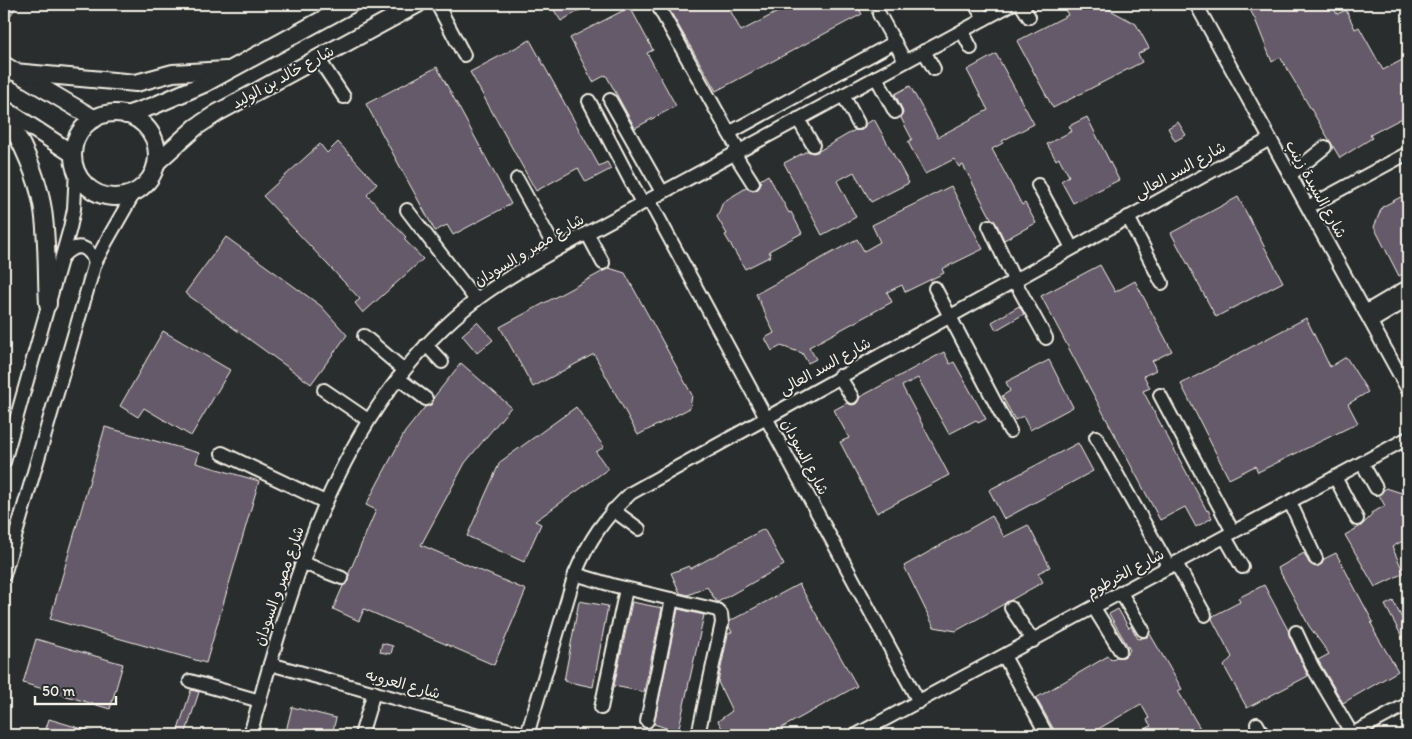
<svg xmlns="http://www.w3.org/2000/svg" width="1412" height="739" viewBox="0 0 1412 739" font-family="Itim,'Playpen Sans Arabic',sans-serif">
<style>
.building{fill:#655a69;stroke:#f4f1e8}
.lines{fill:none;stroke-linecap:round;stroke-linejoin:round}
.minor-casing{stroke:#f4f1e8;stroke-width:16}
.major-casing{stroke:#f4f1e8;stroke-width:20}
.minor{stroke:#2a2d2e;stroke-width:12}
.major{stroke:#2a2d2e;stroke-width:16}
.labels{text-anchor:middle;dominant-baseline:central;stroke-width:4;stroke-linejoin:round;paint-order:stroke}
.street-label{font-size:15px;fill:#f4f1e8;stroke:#2a2d2e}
</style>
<rect width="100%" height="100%" fill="#2a2d2e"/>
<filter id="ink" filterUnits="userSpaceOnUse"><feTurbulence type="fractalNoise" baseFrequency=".02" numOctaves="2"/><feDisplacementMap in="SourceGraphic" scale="10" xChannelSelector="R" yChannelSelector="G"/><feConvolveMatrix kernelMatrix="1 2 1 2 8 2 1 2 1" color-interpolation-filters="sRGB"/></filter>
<g filter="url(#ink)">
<g class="building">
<polygon points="4,4 18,4 10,16 4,12"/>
<polygon points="550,4 591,4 561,21"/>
<polygon points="666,4 727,4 741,31 793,4 856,4 862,14 716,91"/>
<polygon points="1062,4 1099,4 1136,24 1149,48 1138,54 1142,62 1053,108 1017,41 1068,15"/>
<polygon points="1247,4 1331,4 1337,14 1346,10 1355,29 1359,27 1383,70 1408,57 1408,115 1370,135 1372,138 1340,158 1280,57 1272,62 1255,19"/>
<polygon points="630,7 653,50 647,53 676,106 635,128 606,75 593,82 570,38"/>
<polygon points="530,40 599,166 607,162 611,169 586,182 578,168 536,191 470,72"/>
<polygon points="996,54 1034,124 1002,141 1003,143 992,149 1022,205 1025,203 1036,223 1004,240 996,223 991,218 963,165 959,167 954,159 925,174 908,142 912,139 901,118 903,113 902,109 895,94 910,86 938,137 988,110 967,70"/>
<polygon points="437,67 511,204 453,235 447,225 435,231 366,104"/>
<polygon points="1087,117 1119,180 1073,203 1061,181 1069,176 1059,158 1056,160 1047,144 1072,131 1069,126"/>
<polygon points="874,119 909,183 871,202 854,172 837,181 856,217 822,235 784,163 807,151 813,153 817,152 855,130 862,130 866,124"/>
<polygon points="1178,122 1186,135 1175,141 1168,128"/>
<polygon points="338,142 377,184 367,195 406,237 404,239 423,259 363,313 355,303 360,299 263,196 320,144 327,153"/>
<polygon points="768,175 789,213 791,212 802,233 769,251 771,256 745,269 725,235 727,234 717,217 723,202 746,188 753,191 757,190 760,186 760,180"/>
<polygon points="951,186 983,249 942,269 944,273 905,292 902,285 887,292 892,302 809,347 816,359 808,363 802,353 781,346 772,351 765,338 774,333 756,294 857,239 864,251 880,242 872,225"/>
<polygon points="1408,193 1408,271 1399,276 1374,227 1382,207"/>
<polygon points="1238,197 1283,282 1216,317 1171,233"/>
<polygon points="226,237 321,306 347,335 311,384 185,293"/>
<polygon points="1100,265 1115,292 1135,281 1172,351 1152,361 1156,370 1144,376 1150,388 1143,391 1207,511 1208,510 1212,518 1196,527 1185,507 1160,520 1041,296"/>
<polygon points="609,268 625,273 692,395 690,408 638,435 594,354 533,387 500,327"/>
<polygon points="1019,306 1024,314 996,330 992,322"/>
<polygon points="1306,318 1330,367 1346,357 1368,392 1348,404 1358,423 1258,472 1255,466 1229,479 1181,384"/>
<polygon points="477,322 493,340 477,353 462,335"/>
<polygon points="163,331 230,370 191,436 144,408 138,417 120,406"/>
<polygon points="944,352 950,364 954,362 986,419 978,423 976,420 949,434 918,378 902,386 949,475 877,513 840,442 849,438 834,410 847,403 852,405 856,404 860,397"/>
<polygon points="1049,360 1073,407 1030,430 1023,416 1015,420 1002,396 1010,391 1006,382"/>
<polygon points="461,363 511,407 465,463 421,545 526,590 494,665 364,609 359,621 333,609 343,586 349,581 349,573 376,510 366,505 405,432 425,407 432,404 434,397"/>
<polygon points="576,407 604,447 596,452 608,469 535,521 541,524 524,562 467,536 500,462"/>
<polygon points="105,427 199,453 196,463 259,481 206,663 50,619"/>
<polygon points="1078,443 1093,471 1004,519 989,490"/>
<polygon points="1386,488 1408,495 1408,538 1392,547 1404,573 1375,587 1345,535 1361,526 1372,515 1371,513 1385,506 1379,495"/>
<polygon points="992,516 1004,537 1028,525 1050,567 1038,573 1043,582 956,631 934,627 904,566"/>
<polygon points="764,529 784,565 718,602 716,601 707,587 688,595 680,593 671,573 689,566 690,569"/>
<polygon points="1304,553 1309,563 1316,567 1322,564 1324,559 1336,553 1373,622 1371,623 1375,631 1374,631 1398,671 1343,703 1318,660 1329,654 1309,626 1278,568"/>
<polygon points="799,584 857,686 769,735 726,735 718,721 732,711 718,682 728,634 732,632 729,627 730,621"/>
<polygon points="1264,585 1288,630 1289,635 1308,676 1247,708 1224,666 1232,657 1212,619 1213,616 1240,602 1238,598"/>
<polygon points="579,601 608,606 593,687 564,681"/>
<polygon points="1393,601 1403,620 1408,618 1408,648 1385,605"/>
<polygon points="632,602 662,608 644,692 614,686"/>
<polygon points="678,609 704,615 678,732 654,724"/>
<polygon points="1118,609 1129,628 1131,626 1138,639 1147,637 1150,634 1182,689 1178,691 1204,735 1134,735 1151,726 1147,720 1149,718 1141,704 1088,735 1057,735 1036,698 1108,656 1111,660 1116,657 1124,657 1127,654 1130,650 1109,614"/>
<polygon points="36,639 123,664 110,709 23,683"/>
<polygon points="382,643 393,646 391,654 380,652"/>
<polygon points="191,690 199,692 185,735 177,733"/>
<polygon points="292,707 336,718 332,735 285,735"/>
<polygon points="49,719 96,733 95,735 44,735"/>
</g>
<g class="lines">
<g class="minor-casing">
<g id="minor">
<polyline points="437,4 464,55"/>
<polyline points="657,4 739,151"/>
<polyline points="975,4 984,19"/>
<polyline points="1021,4 1029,17"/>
<polyline points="1196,4 1408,390"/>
<polyline points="879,14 905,61"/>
<polyline points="962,31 971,48"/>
<polyline points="924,51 934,69"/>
<polyline points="318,58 344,97"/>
<polyline points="876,77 895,112"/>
<polyline points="843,95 858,123"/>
<polyline points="610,100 662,192"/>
<polyline points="589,101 642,203"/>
<polyline points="798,119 813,145"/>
<polyline points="729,133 895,42"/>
<polyline points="734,153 753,183"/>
<polyline points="1290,175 1325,147"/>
<polyline points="517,179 556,250"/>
<polyline points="1038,185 1072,248"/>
<polyline points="649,200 919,702"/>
<polyline points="1308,207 1408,153"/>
<polyline points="407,210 476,300"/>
<polyline points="1128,217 1162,283"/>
<polyline points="989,226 1014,280 1046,338"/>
<polyline points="587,233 603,263"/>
<path d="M63,256c13,-14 26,-11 32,7"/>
<polyline points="935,288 1010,431"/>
<polyline points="1365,312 1404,289"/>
<polyline points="1371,322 1408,300"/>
<polyline points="364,336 404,370"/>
<polyline points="426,345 442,362"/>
<polyline points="839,376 852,397"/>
<polyline points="398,378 426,399"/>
<polyline points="324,390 368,420"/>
<polyline points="1160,395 1233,532"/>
<polyline points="1096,437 1169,567"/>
<polyline points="222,453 325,502"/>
<polyline points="4,462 70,228 74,209 76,169"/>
<polyline points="1362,463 1376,488"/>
<polyline points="1335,477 1357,519"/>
<polyline points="1290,502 1316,559"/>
<polyline points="613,510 639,529"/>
<polyline points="1225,537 1242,567"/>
<polyline points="303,563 342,578"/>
<polyline points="1176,563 1205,615"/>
<polyline points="575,574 612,585 717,610 721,614 722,623 698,735"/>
<polyline points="4,575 95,263 106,242 134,193"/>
<polyline points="1121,593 1143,630"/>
<polyline points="1011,608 1033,641"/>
<polyline points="1094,608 1120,650"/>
<polyline points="1296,632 1312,666 1352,734"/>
<polyline points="1004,656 1047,735"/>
<polyline points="270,664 528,735"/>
<polyline points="190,681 260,701"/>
<polyline points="601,708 626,589"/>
<polyline points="647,721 672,599"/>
<polyline points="1257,724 1263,735"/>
<path d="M250,735c44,-158 89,-330 226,-435 25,-19 53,-35 80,-50l456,-246"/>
<polyline points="361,735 374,692"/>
<path d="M527,735l48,-161c14,-34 29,-56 56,-81l639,-354"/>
<polyline points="856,735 1408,438"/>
<polyline points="1350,735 1408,704"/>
</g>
</g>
<g class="major-casing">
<g id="major">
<polyline points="4,65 95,119"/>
<polyline points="14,72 136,83 173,73 226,70"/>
<polyline points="4,109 73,154"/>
<path d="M4,112c17,29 32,59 38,92 6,31 4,69 6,100"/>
<circle cx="115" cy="155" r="42"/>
<polyline points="126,115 153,106 204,84 351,4"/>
<polyline points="157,162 196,127 217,113 418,4"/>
</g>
</g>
<use href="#minor" class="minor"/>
<use href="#major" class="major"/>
</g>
</g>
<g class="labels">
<g class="street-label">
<text transform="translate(283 77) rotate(-29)">شارع خالد بن الوليد</text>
<text transform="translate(1180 170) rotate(-29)">شارع السد العالى</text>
<text transform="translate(1316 189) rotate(61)">شارع السيدة زينب</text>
<text transform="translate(529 250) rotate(-31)">شارع مصر و السودان</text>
<text transform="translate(825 366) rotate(-29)">شارع السد العالى</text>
<text transform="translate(805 457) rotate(62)">شارع السودان</text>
<text transform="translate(1125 573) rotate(-28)">شارع الخرطوم</text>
<text transform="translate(279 586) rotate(-71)">شارع مصر و السودان</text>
<text transform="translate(403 684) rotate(15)">شارع العروبه</text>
</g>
</g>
<rect width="1412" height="739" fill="none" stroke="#2a2d2e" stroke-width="20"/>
<rect x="10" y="10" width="1392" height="719" fill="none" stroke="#f4f1e8" stroke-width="2" filter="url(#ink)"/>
<path d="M35 696v8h81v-8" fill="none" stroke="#f4f1e8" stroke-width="2.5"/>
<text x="42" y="696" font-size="15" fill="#f4f1e8" stroke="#2a2d2e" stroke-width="4" paint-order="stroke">50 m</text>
</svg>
